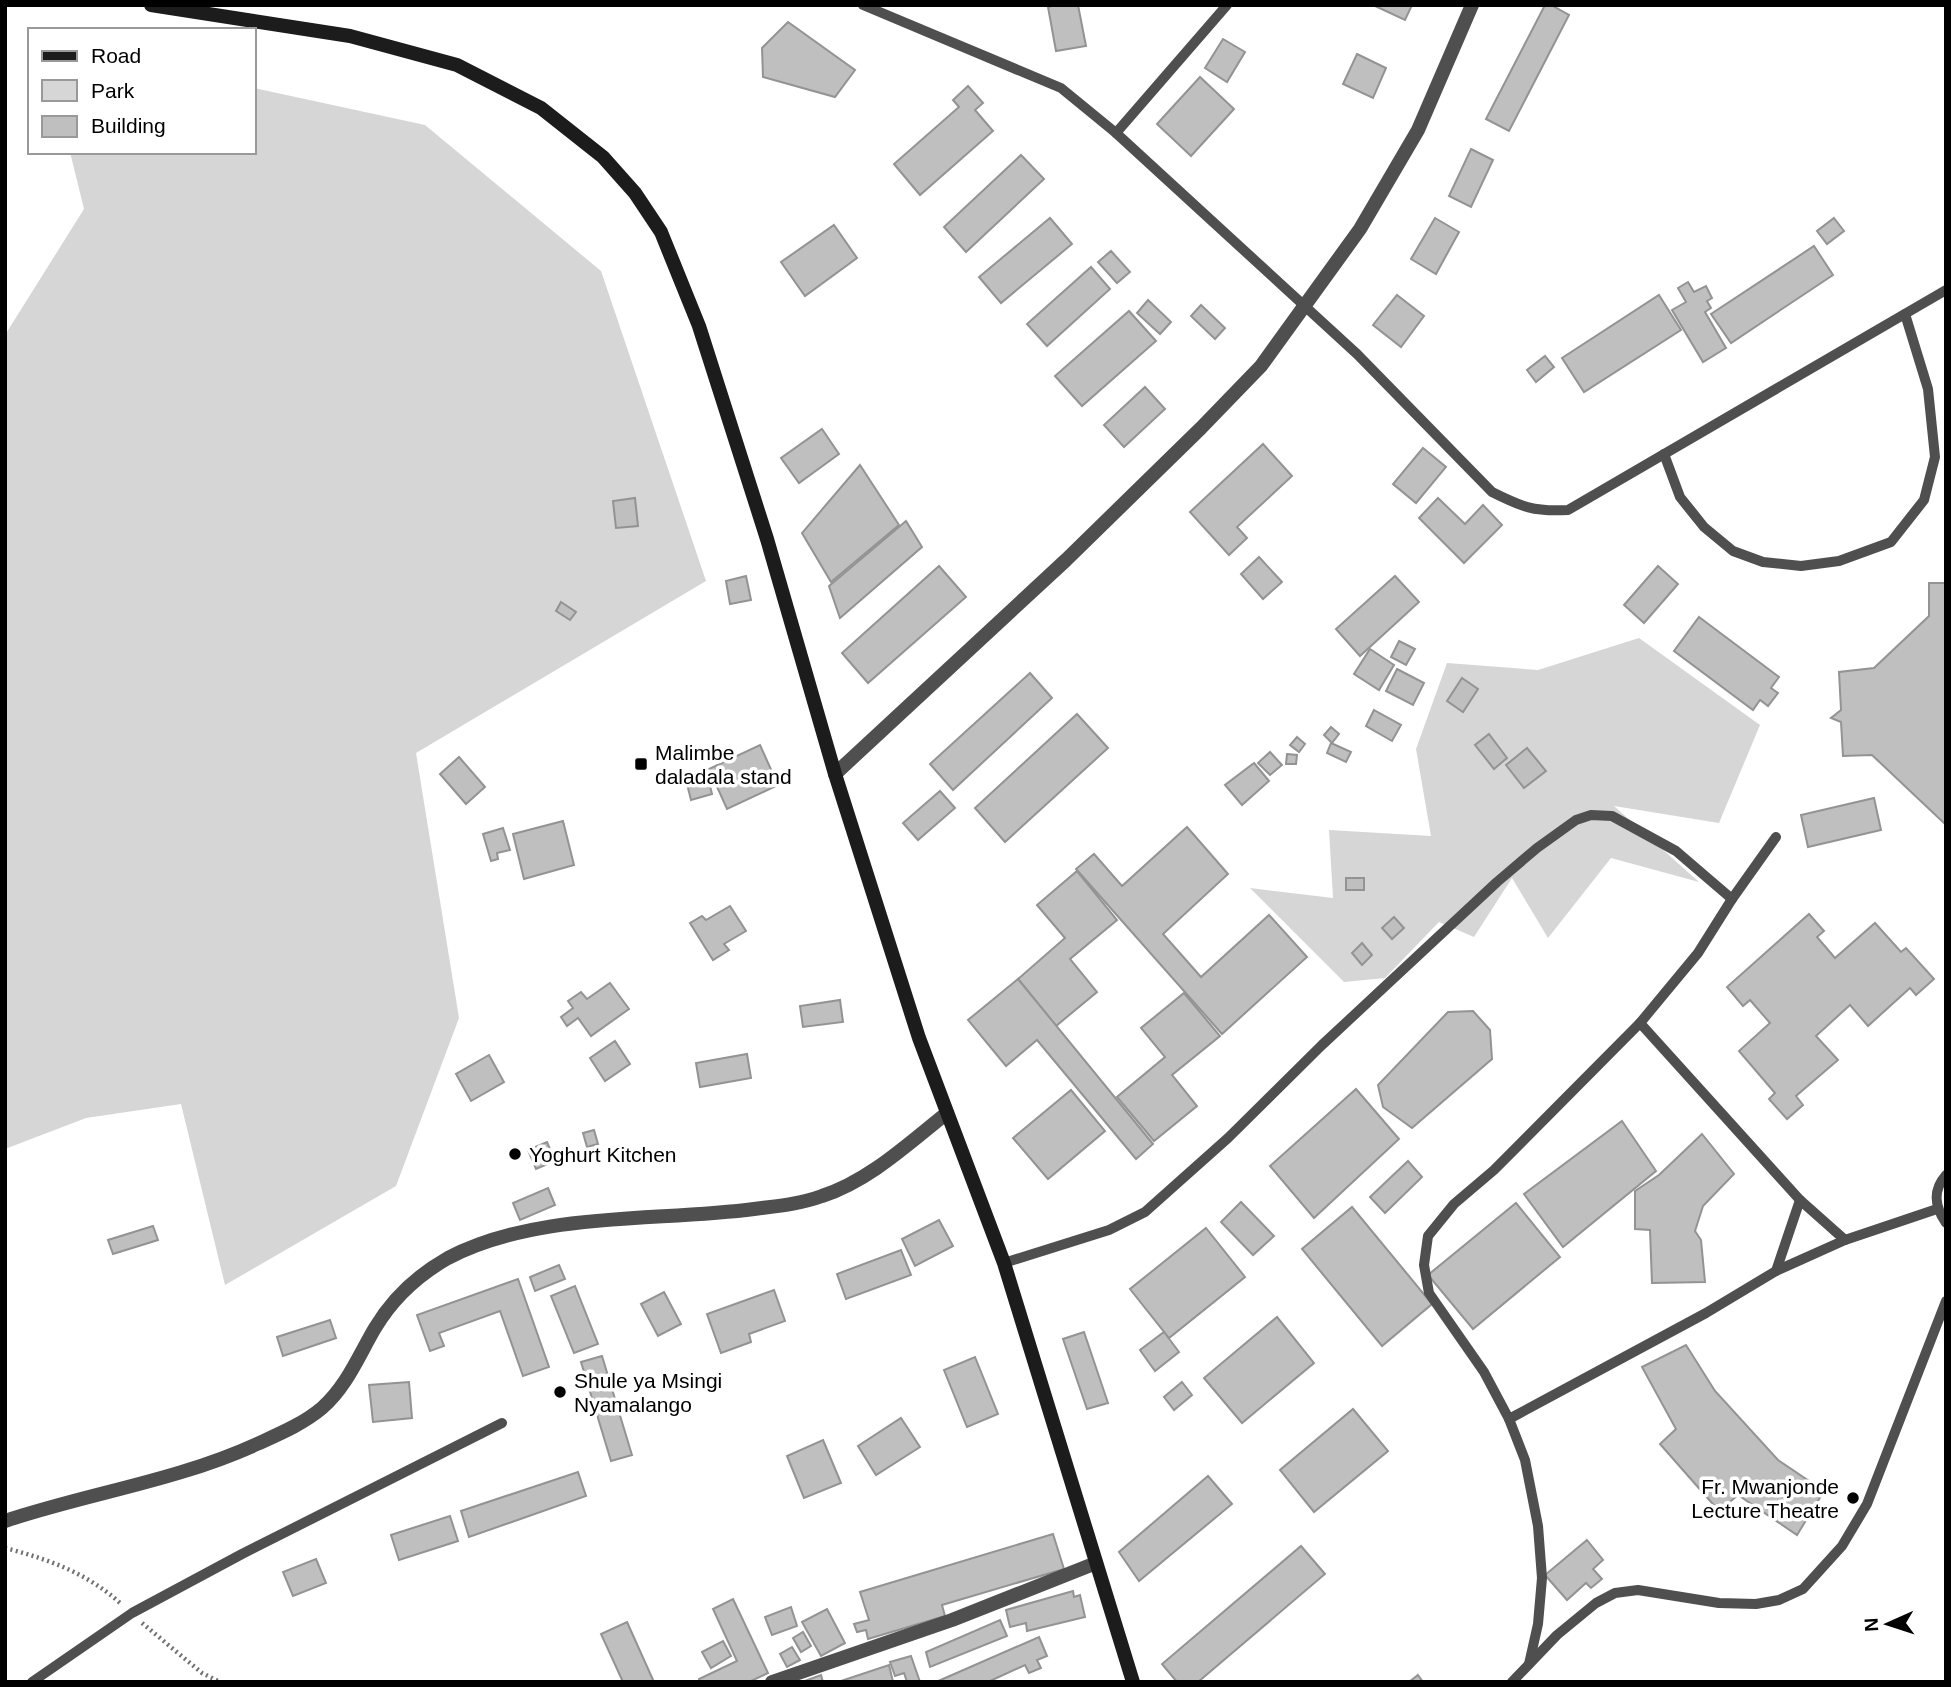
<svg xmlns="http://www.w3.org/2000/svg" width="1951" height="1687" viewBox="0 0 1951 1687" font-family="Helvetica,sans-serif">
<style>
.green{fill:#d6d6d6}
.building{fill:#bfbfbf;stroke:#939393;stroke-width:2}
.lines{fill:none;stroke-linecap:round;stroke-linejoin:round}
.path{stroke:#717171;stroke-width:4.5;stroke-dasharray:2 3.5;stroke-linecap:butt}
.lane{stroke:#4f4f4f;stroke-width:10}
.street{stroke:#4f4f4f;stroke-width:14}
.secondary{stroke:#1c1c1c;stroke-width:14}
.poi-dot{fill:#000;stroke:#fff;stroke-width:2.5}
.labels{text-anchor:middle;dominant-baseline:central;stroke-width:7;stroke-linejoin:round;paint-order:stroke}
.poi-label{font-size:21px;fill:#000;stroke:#fff;text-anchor:start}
</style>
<rect width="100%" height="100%" fill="#fff"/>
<g class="green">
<polygon points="254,88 425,125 601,271 706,581 416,753 459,1018 396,1186 225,1285 181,1104 86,1118 5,1149 5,335 84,209 70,152 254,152"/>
<polygon points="1639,638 1760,725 1719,823 1614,806 1699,882 1611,858 1548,938 1512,878 1474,937 1439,922 1385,978 1344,982 1250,888 1333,898 1329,830 1431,836 1416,749 1447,663 1538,670"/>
</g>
<g class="building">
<polygon points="1055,5 1078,5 1086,46 1056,51 1048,7"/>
<polygon points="1373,5 1412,5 1405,20"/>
<polygon points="1545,5 1551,5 1569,15 1509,131 1486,119"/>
<polygon points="788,22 855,70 835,97 763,77 762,48"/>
<polygon points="1223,39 1245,52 1227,82 1205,68"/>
<polygon points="1357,54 1386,68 1373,98 1343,84"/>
<polygon points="1200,77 1234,109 1191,156 1157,124"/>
<polygon points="968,86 983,103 975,110 993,131 920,195 894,164 959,107 953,100"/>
<polygon points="1471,149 1493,160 1471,207 1449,196"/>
<polygon points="1021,155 1044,179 966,252 944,227"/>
<polygon points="1050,218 1072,244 1001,303 979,277"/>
<polygon points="1435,218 1459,232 1436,274 1411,259"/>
<polygon points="1834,218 1844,231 1827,244 1817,231"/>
<polygon points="834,225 857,258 805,296 781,262"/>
<polygon points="1814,246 1833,275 1731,343 1711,314"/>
<polygon points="1111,251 1130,272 1117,283 1098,262"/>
<polygon points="1091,267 1110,289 1047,346 1027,324"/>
<polygon points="1688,282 1694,292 1706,286 1712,298 1707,301 1711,308 1705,312 1726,348 1703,362 1672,310 1686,302 1678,288"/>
<polygon points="1397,295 1424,316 1401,347 1373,325"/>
<polygon points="1659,295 1681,330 1584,392 1562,358"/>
<polygon points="1148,300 1171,322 1160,334 1137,313"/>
<polygon points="1201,305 1225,328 1215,339 1191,316"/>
<polygon points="1129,311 1156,341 1082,406 1055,376"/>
<polygon points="1545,356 1554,367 1536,382 1527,370"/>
<polygon points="1145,387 1165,409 1124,447 1104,425"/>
<polygon points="822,429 839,454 799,483 781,458"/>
<polygon points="1263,444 1292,476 1237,527 1247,538 1229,555 1190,512"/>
<polygon points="1423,448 1446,467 1416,503 1393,484"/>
<polygon points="860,465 899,525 831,582 802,533"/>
<polygon points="635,498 638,526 616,528 613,501"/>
<polygon points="1438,498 1465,524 1483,505 1502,525 1464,563 1419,518"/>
<polygon points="906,521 922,547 840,618 829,586"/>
<polygon points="1259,557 1282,582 1263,599 1241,574"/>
<polygon points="939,566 966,597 868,683 842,653"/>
<polygon points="1658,566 1678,584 1644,623 1624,605"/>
<polygon points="746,576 751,600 730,604 726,581"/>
<polygon points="1395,576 1419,602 1360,656 1336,629"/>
<polygon points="1929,583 1946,583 1946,825 1872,755 1843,756 1841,722 1831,718 1841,710 1839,672 1874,668 1929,616"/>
<polygon points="561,602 576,612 570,620 556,611"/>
<polygon points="1699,617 1779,677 1771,688 1778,693 1768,706 1760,700 1753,710 1674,651"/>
<polygon points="1399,641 1415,649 1406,665 1391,657"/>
<polygon points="1370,649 1394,665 1379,690 1354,674"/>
<polygon points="1397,669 1424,683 1413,705 1386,691"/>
<polygon points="1030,673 1052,698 953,790 930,764"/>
<polygon points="1462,678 1478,689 1463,712 1447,701"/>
<polygon points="1374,710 1401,725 1392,741 1366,726"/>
<polygon points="1077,714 1108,748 1005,842 975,808"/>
<polygon points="1331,727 1339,734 1332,743 1324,735"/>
<polygon points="1489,734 1507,758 1494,769 1475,745"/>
<polygon points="1297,737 1305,744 1299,752 1290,745"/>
<polygon points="1331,743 1351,752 1346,762 1327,753"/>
<polygon points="760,745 778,785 727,809 709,769"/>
<polygon points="1527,748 1546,771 1524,788 1506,765"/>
<polygon points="1270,752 1282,765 1270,775 1258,763"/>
<polygon points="1287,754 1297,755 1296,764 1286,764"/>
<polygon points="459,757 485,787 466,804 440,774"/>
<polygon points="1254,763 1269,781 1242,805 1225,785"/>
<polygon points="707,774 712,794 691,800 686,780"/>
<polygon points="940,791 955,808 918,840 903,823"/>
<polygon points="1874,798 1881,830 1808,847 1801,815"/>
<polygon points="563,821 574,865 524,879 513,834"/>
<polygon points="1187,827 1228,874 1163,934 1201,977 1269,915 1307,957 1222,1034 1076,869 1094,854 1122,886"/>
<polygon points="503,828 510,850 497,853 498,859 491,861 483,834"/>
<polygon points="1077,871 1117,920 1070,959 1097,992 1056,1026 1018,979 1065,938 1037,905"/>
<rect x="1346" y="878" width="18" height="12"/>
<polygon points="730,906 746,931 724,944 729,950 713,960 690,923 702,916 706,920"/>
<polygon points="1809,914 1824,931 1817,937 1835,958 1875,923 1901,952 1906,948 1934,979 1916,995 1910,988 1868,1026 1850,1005 1816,1036 1838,1060 1796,1096 1803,1105 1787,1119 1769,1099 1775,1093 1739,1051 1770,1023 1750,1000 1743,1006 1727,987"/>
<polygon points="1394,917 1404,928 1392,939 1382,928"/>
<polygon points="1362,943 1372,955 1362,965 1352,953"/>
<polygon points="1018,979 1153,1144 1136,1159 1037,1040 1006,1066 968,1020"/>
<polygon points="610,983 629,1009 591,1036 578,1018 567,1026 561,1017 573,1008 568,1001 581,992 587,999"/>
<polygon points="1184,993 1220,1036 1172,1075 1197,1106 1154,1141 1117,1097 1165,1057 1141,1028"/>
<polygon points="840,1000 843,1022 803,1027 800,1006"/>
<polygon points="1473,1011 1490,1030 1492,1059 1412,1128 1383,1107 1378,1085 1448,1012"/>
<polygon points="615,1041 630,1064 605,1081 590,1058"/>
<polygon points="747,1054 751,1078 700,1087 696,1063"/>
<polygon points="489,1055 504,1082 471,1101 456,1074"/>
<polygon points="1356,1089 1399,1139 1314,1218 1270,1166"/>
<polygon points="1071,1090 1105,1131 1048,1179 1013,1138"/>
<polygon points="1622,1121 1656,1171 1563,1247 1524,1194"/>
<polygon points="594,1130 598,1144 587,1147 583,1133"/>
<polygon points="1702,1134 1734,1174 1703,1206 1695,1231 1701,1240 1705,1282 1652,1283 1650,1230 1635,1229 1635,1191 1659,1175"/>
<polygon points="547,1142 555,1161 536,1169 528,1150"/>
<polygon points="1408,1161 1422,1177 1385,1213 1370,1197"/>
<polygon points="548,1188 555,1205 520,1220 513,1203"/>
<polygon points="1241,1202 1274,1236 1253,1255 1221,1222"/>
<polygon points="1516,1203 1560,1257 1473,1329 1428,1275"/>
<polygon points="1352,1207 1432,1304 1382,1346 1302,1249"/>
<polygon points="939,1220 953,1246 915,1266 902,1239"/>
<polygon points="153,1226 158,1240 113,1254 108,1240"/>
<polygon points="1206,1228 1245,1277 1169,1338 1130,1289"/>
<polygon points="901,1250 911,1275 846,1299 837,1274"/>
<polygon points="559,1265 565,1279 535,1291 530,1277"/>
<polygon points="518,1279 549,1367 523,1376 500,1311 439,1333 444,1346 430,1351 417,1315"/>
<polygon points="575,1286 598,1344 574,1353 551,1296"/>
<polygon points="774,1290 785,1321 749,1334 751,1342 721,1353 707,1314"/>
<polygon points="664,1292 681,1324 658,1336 641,1304"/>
<polygon points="1277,1317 1314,1363 1242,1423 1204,1378"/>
<polygon points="330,1320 336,1338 283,1356 277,1337"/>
<polygon points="1084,1332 1108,1403 1087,1409 1063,1339"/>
<polygon points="1164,1332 1179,1352 1155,1371 1140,1350"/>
<polygon points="1686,1345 1715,1391 1778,1460 1824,1491 1797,1535 1738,1495 1719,1511 1660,1444 1676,1429 1642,1367"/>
<polygon points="602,1356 632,1455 611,1461 581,1362"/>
<polygon points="975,1357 998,1414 967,1427 944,1370"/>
<polygon points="409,1382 412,1418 373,1422 369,1385"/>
<polygon points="1182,1382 1192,1395 1174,1410 1164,1397"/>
<polygon points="1353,1409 1388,1451 1314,1512 1280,1470"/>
<polygon points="901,1418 920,1447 876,1475 858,1446"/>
<polygon points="823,1440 841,1483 804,1498 787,1456"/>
<polygon points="578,1472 586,1496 469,1537 461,1511"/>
<polygon points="1208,1476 1232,1504 1139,1581 1119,1552"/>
<polygon points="450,1516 458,1541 399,1560 391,1535"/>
<polygon points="1053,1534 1064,1569 942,1605 945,1616 868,1639 866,1630 857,1632 854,1624 869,1620 860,1592"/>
<polygon points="1587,1540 1603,1560 1593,1569 1602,1579 1591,1588 1586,1583 1567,1600 1545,1575"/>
<polygon points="1301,1546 1325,1574 1198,1682 1177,1682 1162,1664"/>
<polygon points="316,1559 326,1583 293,1596 283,1572"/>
<polygon points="1073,1591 1074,1597 1080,1595 1085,1617 1027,1631 1026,1623 1010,1627 1006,1610"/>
<polygon points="733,1599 768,1673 749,1682 700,1682 699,1679 737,1661 713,1609"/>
<polygon points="791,1607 797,1626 772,1635 765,1617"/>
<polygon points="827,1609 845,1643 821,1656 802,1622"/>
<polygon points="1000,1620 1007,1636 930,1667 926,1652"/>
<polygon points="627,1622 654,1682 623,1682 601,1634"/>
<polygon points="803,1632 811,1646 801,1652 793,1638"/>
<polygon points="1039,1637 1047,1656 1037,1660 1041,1668 1029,1673 1025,1665 988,1682 936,1682"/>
<polygon points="723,1641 731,1656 711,1668 702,1652"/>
<polygon points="792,1647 800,1660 787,1667 780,1654"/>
<polygon points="911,1656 920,1682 907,1682 904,1673 895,1676 890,1662"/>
<polygon points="889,1665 893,1682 838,1682"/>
<polygon points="821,1675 823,1682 802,1682"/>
<polygon points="1418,1675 1423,1682 1409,1682"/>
</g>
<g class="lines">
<g class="path">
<path d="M5,1548c43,11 82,25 115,55"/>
<polyline points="142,1623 202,1673 220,1682"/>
</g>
<g class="lane">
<path d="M863,5l198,83 55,45 241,221 135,138c30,15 42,20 76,18l378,-220"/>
<polyline points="1116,133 1227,5"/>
<polyline points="1664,454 1680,497 1704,527 1733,551 1763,562 1801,566 1839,561 1891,542 1924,500 1935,457 1928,389 1905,314"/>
<polyline points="1640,1023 1800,1200 1845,1240"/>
<path d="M1946,1175c-14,16 -11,32 0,48"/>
<polyline points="1004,1263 1109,1230 1145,1212 1228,1138 1322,1045 1497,882 1537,848 1576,820 1591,815 1612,816 1676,851 1732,899"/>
<polyline points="1776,1271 1800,1200"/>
<polyline points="1509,1419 1706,1313 1776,1271 1845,1240 1937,1209"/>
<polyline points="1529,1664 1538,1624 1542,1578 1538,1526 1525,1460 1509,1419 1484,1372 1429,1293 1424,1265 1428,1236 1454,1204 1494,1170 1640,1023 1698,953 1732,899 1776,837"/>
<polyline points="32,1682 132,1613 242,1554 502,1423"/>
<polyline points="1512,1682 1557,1635 1596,1603 1615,1593 1638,1590 1719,1603 1756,1604 1779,1600 1803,1589 1842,1546 1867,1504 1946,1301"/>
</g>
<g class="street">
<polyline points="835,774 1066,560 1201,428 1261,366 1360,229 1418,130 1472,5"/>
<path d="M5,1521c84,-28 171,-40 252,-77 22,-10 46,-20 65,-36 25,-22 37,-53 53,-80 18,-30 43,-53 73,-70 90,-47 207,-36 306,-49 23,-3 46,-5 68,-13 47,-15 87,-53 125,-83"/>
<polyline points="772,1682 952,1620 1096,1563"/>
</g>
<polyline class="secondary" points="151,5 350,36 457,65 541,108 603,157 635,193 661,232 699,326 767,539 835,774 919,1038 1004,1263 1133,1682"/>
</g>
<g class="poi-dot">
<rect x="634" y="757" width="14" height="14" rx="3.5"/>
<circle cx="515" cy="1154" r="7"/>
<circle cx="560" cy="1392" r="7"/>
<circle cx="1853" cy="1498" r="7"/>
</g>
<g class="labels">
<g class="poi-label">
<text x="655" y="752">Malimbe<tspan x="655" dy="24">daladala stand</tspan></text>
<text x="529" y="1154">Yoghurt Kitchen</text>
<text x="574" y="1380">Shule ya Msingi<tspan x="574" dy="24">Nyamalango</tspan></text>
<text x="1839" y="1486" text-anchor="end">Fr. Mwanjonde<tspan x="1839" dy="24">Lecture Theatre</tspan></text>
</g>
</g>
<rect width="1951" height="1687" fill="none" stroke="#000000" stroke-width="14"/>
<rect x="28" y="28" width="228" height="126" fill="#ffffff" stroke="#999999" stroke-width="2"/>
<rect x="42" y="51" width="35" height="10" fill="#1c1c1c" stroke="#999999" stroke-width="2"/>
<text x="91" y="63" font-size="21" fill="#000000">Road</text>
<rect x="42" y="80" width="35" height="21" fill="#d6d6d6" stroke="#999999" stroke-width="2"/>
<text x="91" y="98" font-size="21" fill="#000000">Park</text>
<rect x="42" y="116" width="35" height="21" fill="#bfbfbf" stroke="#999999" stroke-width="2"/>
<text x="91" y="133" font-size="21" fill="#000000">Building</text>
<g transform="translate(1888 1624) rotate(267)" stroke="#ffffff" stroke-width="5" paint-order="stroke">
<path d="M0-5L12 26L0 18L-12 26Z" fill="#000000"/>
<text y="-10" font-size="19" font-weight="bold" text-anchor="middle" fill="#000000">N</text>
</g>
</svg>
